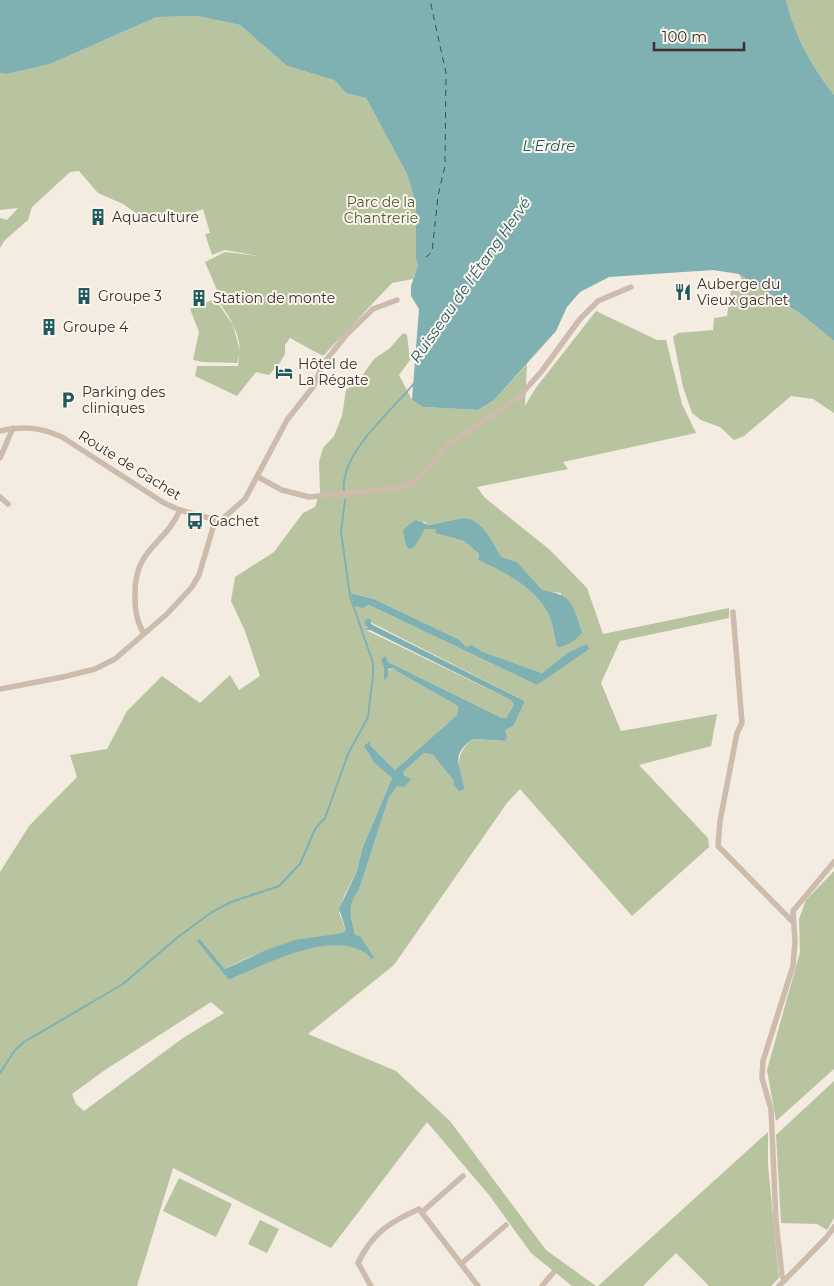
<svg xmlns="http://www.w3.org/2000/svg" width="834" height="1286" viewBox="0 0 834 1286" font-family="Montserrat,sans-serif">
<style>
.green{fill:#b8c4a0;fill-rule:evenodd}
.water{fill:#7fb0b2}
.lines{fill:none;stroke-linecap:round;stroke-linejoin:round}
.stream{stroke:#7fb0b2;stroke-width:2}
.ferry{stroke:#1f5a5e;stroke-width:1;stroke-dasharray:6 5;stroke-linecap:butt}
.minor{stroke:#cdbbac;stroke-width:5.5}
.labels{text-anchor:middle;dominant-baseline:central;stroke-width:4;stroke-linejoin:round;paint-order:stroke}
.park-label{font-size:14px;fill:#4a5a2e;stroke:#fbf5ee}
.poi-label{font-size:14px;fill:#3b302b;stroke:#fbf5ee;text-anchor:start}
.street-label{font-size:14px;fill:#3b302b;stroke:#fbf5ee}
.water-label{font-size:15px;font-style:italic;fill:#1f5a5e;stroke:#fbf5ee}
</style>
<rect width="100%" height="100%" fill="#f4ebe1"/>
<g class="green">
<path d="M786,0h48v95c-23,-29 -39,-59 -48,-95z"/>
<path d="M197,16l43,9 47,41 47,14 12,13 20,5 41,76 9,30v55l2,6 -5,14 -21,4 -69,73 -33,-18 -5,7v9l-6,10 -10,11 -13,-3 -19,24 -42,-20 2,-10h41l1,-11 -2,8 -34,-1 -10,-2 6,-28 -9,-23 25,-10 18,26 7,26c-1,-20 -10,-33 -21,-49l1,-5 -15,-35 20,-10 34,4 -34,-6 -13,5 -7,-21 5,-1 -7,-24 -27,10 -8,-5 -22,6 -23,-16 -25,-11 -19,-22 -9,1 -38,35 -4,13 -23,20 -5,8v-30l7,2 11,-12 -18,2v-137l7,1 43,-10 107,-47z"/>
<polygon points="739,274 801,314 834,341 834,413 813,399 791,396 744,436 734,440 720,427 701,420 692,413 683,387 673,337 678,333 713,330 714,318 727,316 731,288 746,288"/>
<path d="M596,311l61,29h9l16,64 14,29 -133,29 5,7 -91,18 7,10 66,53 37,38 16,46 126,-26v10l-109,23 -19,42 20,48 96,-17 -6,32 -72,19 69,73 1,9 -77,69 -112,-127 -13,14 -113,162 -86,69 88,37 54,50 96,129 50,36h-24l-41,-33 -42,-58 -62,-73 -96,126 -158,-80 -36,118h-137v-414l29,-46 48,-49 -7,-22 37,-6 20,-38 35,-35 38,27 30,-28 9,15 21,-14 -15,-45 -14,-30 4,-24 39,-25 29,-39 12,-6 5,-15 -1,-30 4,-14 11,-12 8,-20 4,-26 13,-10 15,-21 16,-11 13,-15 4,2 3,25 -11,15 13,25 11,7 55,3 16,-10 33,-36 -2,42 10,-17zM463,518c20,0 29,24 38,40l16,4 25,29 19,2 -4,54c-3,-11 -4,-24 -9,-34 -15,-27 -42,-41 -70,-53l1,-6 -15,-13 -28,-8v-4h-11l-2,-8 6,4zM352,593l22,6 86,41 6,7 6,-1 11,6 59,21 25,-20 14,-6 -44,38 -168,-80 -6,3zM370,622l155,79 -20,29 -3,11 -29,-2c-19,13 -14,32 -14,52l-6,-6 1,-4 -21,-26 -9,-2 -21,19 -14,25 -30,93 -7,8 -3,10 6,27 7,5 12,17 -2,1c-32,-34 -109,6 -143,22l-29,-41 25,30c42,-22 71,-29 118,-35l3,-4 -7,-17 5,-17 13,-25 5,-22 30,-71 -18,-15 -8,-13 4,-5 25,25 62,-55 1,-9 -60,-34 -4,-4 -8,3v-15l2,6 114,56h4l8,-13 -3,-5 -145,-70 2,-3 -4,-2 1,-2zM211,1002l13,11 -41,25 -99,73 -8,-7 -4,-10 33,-24z"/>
<polygon points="834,871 834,1069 776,1121 767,1070 800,952 799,919 806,900"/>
<polygon points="834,1081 834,1218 827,1230 817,1224 781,1223 776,1135"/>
<polygon points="768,1132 768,1165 779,1278 771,1286 709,1286 676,1253 643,1286 598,1286"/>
<polygon points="179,1178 232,1204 216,1237 163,1211"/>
<polygon points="260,1220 279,1229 267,1253 248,1244"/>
</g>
<g class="water">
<path d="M0,0h786c9,36 25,66 48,95v246l-33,-27 -62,-40 -26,-4 -104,7 -29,15 -13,15 -11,24 -62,69 -16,10 -55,-3 -11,-7 7,-91 -8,-13v-10l7,-21 -2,-6v-55l-9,-30 -41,-76 -20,-5 -12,-13 -47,-14 -47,-41 -43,-9 -40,1 -107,47 -43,10 -7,-1z"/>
<path d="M463,518c20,0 29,24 38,39l16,5 25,28c32,5 30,15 40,42 -5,8 -16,15 -25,15 -3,-11 -4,-24 -9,-34 -15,-27 -43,-41 -70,-53l1,-6 -15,-13 -29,-8 1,-4h-11l-11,18 -5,2 -3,-4 -3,-15 12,-10 14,5z"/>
<polygon points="351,593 374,599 460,640 466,647 472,645 483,652 542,673 567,653 587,644 589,649 537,685 369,605 363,608 354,606"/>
<path d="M366,619h5v5l154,77 -12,25 -8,4 2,7 -2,4 -32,-2c-25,17 -11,28 -9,50l-5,2 -6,-6 1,-4 -21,-26 -9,-2 -21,19v3l8,4 -7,8 -7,-1 -8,11 -30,93c-13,16 -8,26 -4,45l5,1 14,21 -2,2c-31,-35 -109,6 -143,21l-32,-39 3,-2 25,30 41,-19 29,-10 48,-7 3,-3 -7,-21 18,-38 5,-22 30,-71 -18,-15 -10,-17 6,-5v4l25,25 62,-55 1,-9 -60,-34 -4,-4 -6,1v7l-4,4v-13l-3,-8 5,-3 2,6 114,56h4l8,-13 -3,-5 -141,-70h-4l2,-3 -4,-2z"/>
</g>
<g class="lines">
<g class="stream">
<path d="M344,493c-5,-41 48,-81 71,-111"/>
<polyline points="0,1073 15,1050 24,1042 123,984 178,937 212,912 231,902 279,886 300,864 315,829 325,818 348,754 368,717 373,675 373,663 350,596 341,532 345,500"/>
</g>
<polyline class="ferry" points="426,257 432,252 438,196 445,166 446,73 430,0"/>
<g class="minor">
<path d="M0,431c24,-5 40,-4 62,6l102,66 16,7 40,11 25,-22 42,-79 26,-33 10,-23 24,-30 26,-25 24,-9"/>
<polyline points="0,458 13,428"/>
<polyline points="258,477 282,490 309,497 400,488 414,482 448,445 518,398 541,372 580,319 598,301 631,287"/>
<polyline points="0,497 8,504"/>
<polyline points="733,612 742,723 737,733 720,821 718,846 792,921"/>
<path d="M143,632c-7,-12 -8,-23 -8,-37 -1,-47 30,-50 45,-85"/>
<polyline points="0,689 63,677 95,669 115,659 167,614 192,587 199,575 215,521"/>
<polyline points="422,1212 463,1176"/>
<polyline points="462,1263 506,1225"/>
<polyline points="785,1280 782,1276 776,1221 771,1109 762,1078 763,1061 793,966 795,941 793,911 834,862"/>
<path d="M371,1286l-13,-23c14,-30 32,-41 61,-54l59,77"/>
<polyline points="542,1286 553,1273"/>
<polyline points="779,1286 826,1238 834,1227"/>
</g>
</g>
<defs>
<g id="building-bare" transform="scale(1.35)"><path d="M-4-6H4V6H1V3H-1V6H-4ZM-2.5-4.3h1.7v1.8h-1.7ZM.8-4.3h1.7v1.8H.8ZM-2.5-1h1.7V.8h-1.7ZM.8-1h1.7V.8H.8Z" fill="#1f5a5e" stroke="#fbf5ee" stroke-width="2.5" paint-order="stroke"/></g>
<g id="restaurant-bare" transform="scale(1.35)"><path d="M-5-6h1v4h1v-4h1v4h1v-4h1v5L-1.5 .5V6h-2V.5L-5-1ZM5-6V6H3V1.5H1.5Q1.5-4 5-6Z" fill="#1f5a5e" stroke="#fbf5ee" stroke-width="2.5" paint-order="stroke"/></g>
<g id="hotel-bare" transform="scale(1.35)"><path d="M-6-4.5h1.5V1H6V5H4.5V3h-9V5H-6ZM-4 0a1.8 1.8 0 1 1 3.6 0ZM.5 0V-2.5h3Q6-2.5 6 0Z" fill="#1f5a5e" stroke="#fbf5ee" stroke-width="2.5" paint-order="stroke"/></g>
<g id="parking-bare" transform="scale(1.35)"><path d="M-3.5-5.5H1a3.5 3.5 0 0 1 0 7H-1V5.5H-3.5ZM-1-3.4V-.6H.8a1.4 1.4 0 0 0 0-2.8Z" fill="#1f5a5e" stroke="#fbf5ee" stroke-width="2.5" paint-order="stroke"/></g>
<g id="bus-bare" transform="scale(1.35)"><path d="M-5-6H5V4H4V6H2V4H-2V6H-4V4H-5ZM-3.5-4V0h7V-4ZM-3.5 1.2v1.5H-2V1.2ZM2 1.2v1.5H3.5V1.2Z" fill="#1f5a5e" stroke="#fbf5ee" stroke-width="2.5" paint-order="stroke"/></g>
</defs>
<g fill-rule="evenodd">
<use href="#building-bare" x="98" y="217"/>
<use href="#restaurant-bare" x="683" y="292"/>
<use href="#building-bare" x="84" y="296"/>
<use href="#building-bare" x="199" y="298"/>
<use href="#building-bare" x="49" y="327"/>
<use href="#hotel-bare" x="284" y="372"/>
<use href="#parking-bare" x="68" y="400"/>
<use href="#bus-bare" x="195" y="521"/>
</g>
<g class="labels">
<g class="park-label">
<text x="381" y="202">Parc de la<tspan x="381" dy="16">Chantrerie</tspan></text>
</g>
<g class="poi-label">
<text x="112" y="217">Aquaculture</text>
<text x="697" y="284">Auberge du<tspan x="697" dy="16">Vieux gachet</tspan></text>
<text x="98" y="296">Groupe 3</text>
<text x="213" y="298">Station de monte</text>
<text x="63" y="327">Groupe 4</text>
<text x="298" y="364">Hôtel de<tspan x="298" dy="16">La Régate</tspan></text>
<text x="82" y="392">Parking des<tspan x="82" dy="16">cliniques</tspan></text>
<text x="209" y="521">Gachet</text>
</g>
<g class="street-label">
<text transform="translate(130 465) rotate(32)">Route de Gachet</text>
</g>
<g class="water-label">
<text x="549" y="145">L'Erdre</text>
<text transform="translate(470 280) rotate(-55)">Ruisseau de l'Étang Hervé</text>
</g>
</g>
<path d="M654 42v8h90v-8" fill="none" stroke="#3b302b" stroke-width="2.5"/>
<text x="662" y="42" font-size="15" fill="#3b302b" stroke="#fbf5ee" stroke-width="4" paint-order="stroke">100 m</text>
</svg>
